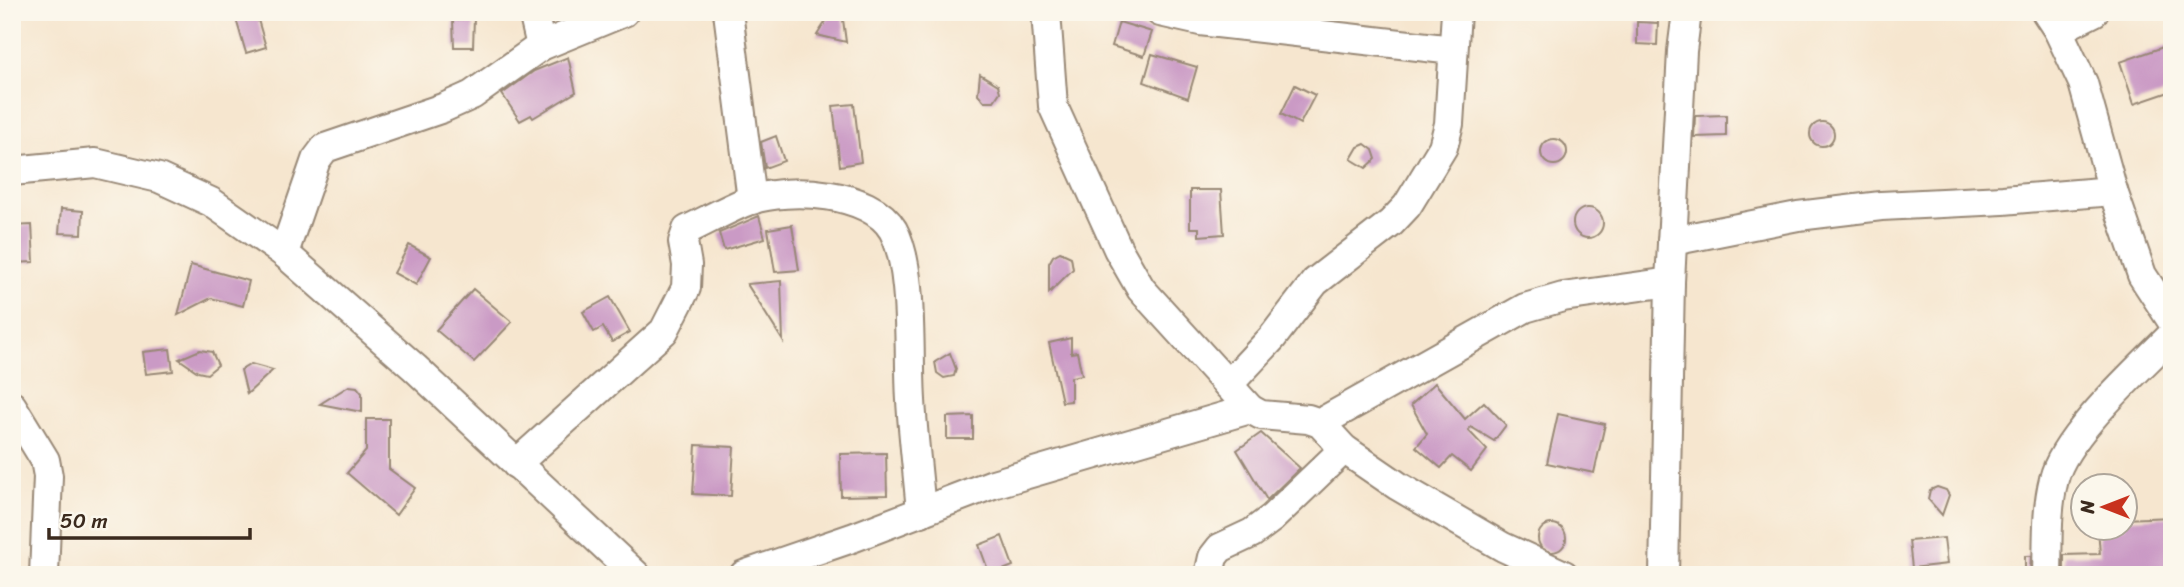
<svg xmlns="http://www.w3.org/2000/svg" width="2184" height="587" viewBox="0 0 2184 587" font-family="Sriracha,sans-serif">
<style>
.building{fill:#ca9ac5}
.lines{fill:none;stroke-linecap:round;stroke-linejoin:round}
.street-casing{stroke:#988876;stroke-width:32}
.street{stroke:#fff;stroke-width:28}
</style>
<rect width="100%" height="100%" fill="#fbf7ec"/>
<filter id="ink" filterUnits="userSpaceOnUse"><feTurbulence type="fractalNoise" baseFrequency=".0143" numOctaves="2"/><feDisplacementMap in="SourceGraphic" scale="14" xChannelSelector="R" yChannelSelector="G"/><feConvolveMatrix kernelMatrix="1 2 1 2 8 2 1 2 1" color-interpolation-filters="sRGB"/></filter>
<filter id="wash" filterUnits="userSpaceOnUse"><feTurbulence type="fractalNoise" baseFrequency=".00686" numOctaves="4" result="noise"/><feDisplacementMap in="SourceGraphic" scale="28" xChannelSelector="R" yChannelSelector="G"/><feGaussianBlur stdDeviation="1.57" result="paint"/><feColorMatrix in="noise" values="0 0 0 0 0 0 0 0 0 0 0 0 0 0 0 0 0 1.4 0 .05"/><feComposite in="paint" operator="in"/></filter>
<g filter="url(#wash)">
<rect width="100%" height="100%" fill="#f6e6cf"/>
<g id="blocks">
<g class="building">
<polygon points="832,12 842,12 846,42 817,35"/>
<polygon points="256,13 266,47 246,53 236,19"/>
<polygon points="474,18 473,47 454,47 453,20"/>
<polygon points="1119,22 1152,32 1144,56 1112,46"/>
<polygon points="1637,22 1658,23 1657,45 1637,44"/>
<polygon points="2172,44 2172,91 2134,104 2120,62"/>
<polygon points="1152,54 1197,67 1188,98 1144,82"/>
<polygon points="568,57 576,92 533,118 531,115 520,121 502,94 534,71"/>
<polygon points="980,74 998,85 1000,92 994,101 984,101 978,94"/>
<polygon points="1295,85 1315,95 1300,124 1281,114"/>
<polygon points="854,104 861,162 840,166 833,106"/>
<polygon points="1726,115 1726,136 1694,137 1695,116"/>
<circle cx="1822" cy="134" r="12"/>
<polygon points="776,136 784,161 765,168 761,142"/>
<circle cx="1554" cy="152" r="13"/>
<polygon points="1365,144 1373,150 1376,159 1366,168 1351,159 1358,147"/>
<polygon points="1190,190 1221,190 1224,234 1199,236 1199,228 1190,228"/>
<circle cx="1588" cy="223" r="15"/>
<polygon points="61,209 83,211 82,234 59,233"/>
<polygon points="759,216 765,238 724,250 719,233"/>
<polygon points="32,225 34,262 12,263 12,226"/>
<polygon points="792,225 799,270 775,272 768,229"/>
<polygon points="409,245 431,257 416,285 394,273"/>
<polygon points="1060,252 1071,257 1073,269 1049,293 1049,263 1053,256"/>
<polygon points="191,265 249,281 243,306 211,298 178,315"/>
<polygon points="781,281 783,341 747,284"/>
<polygon points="473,289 512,322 474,362 436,330"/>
<polygon points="610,297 630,332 612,342 603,327 594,332 583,312"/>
<polygon points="1071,338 1071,353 1077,352 1082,375 1071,377 1071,401 1062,402 1049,343"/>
<polygon points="170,349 173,371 146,374 143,352"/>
<polygon points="200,350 212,352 218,365 207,374 198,372 179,359"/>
<polygon points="950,353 956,369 954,376 944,378 937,373 935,362"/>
<polygon points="251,364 273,370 247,394 241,370"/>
<polygon points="1435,383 1465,419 1484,402 1506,425 1494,441 1471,427 1468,430 1487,450 1471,471 1452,456 1441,468 1416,447 1427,434 1411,405"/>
<polygon points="349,386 357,387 362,393 362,412 320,404"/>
<polygon points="1558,414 1605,424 1594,473 1547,463"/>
<polygon points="973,416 973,439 947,439 947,417"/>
<polygon points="366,419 389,419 389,469 415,488 396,515 347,473 366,451"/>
<polygon points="1261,433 1300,468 1267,500 1237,450"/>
<polygon points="696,445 734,447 731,496 693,494"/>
<polygon points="886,453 887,495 841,496 840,454"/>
<polygon points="1937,487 1946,490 1949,495 1942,515 1928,499 1930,490"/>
<polygon points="2172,517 2172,575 2064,575 2064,555 2100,554 2098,528 2124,528 2124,519"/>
<circle cx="1552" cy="538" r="14"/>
<polygon points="1002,536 1013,566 990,575 979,545"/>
<polygon points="1944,538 1947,564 1912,568 1909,541"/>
<polygon points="2025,556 2031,556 2030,575 2025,575"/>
</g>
</g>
</g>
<g filter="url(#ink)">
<use href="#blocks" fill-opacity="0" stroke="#988876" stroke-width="2"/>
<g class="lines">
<g class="street-casing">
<g id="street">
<polyline points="533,12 541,46"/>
<polyline points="728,12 752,200"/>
<polyline points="1046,12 1053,106 1118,249 1141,289 1250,409 1261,415 1308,419 1320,423 1344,449 1398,486 1503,547 1564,575"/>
<polyline points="1160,12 1200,21 1453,50"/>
<polyline points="2046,12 2058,30 2083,83 2113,191 2142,275 2172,321"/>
<polyline points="2058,30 2094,12"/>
<polyline points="12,171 95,163 159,178 211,202 284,253 415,368 636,575"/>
<polyline points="1672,241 1798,216 1881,206 2003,200 2113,191"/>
<polyline points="284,253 316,160 325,148 443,108 472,95 541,46 624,12"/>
<polyline points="1228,385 1272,338 1315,282 1391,223 1407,206 1443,147 1449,124 1456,12"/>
<polyline points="12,406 45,460 48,476 44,575"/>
<polyline points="1320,423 1525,308 1563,297 1670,282"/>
<path d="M516,464l148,-133 22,-43 1,-23 -4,-23 4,-12c21,-10 42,-22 63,-30 40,-13 120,-9 143,30 21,38 15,125 18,170 2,37 7,74 10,112"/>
<polyline points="744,575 852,538 993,484 1250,409"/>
<polyline points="1209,575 1213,557 1220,548 1252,533 1272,518 1344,449"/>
<polyline points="1664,575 1670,282 1682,51 1687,12"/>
<path d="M2047,575c1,-32 -1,-65 7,-96 10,-43 86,-111 118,-144"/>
</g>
</g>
<use href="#street" class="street"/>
</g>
</g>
<rect width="2184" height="587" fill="none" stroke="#fbf7ec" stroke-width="42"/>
<g transform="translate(2104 507) rotate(270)"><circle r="33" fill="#fbf7ec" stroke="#aea59a" stroke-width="2"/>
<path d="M0-5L12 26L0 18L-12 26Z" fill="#c8321e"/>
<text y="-10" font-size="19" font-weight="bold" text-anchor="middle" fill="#3b2a1e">N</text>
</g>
<path d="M49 528v10h201v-10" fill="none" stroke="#3b2a1e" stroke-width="3.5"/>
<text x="60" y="528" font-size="21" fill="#3b2a1e" stroke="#fbf7ec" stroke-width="5" paint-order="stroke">50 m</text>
</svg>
